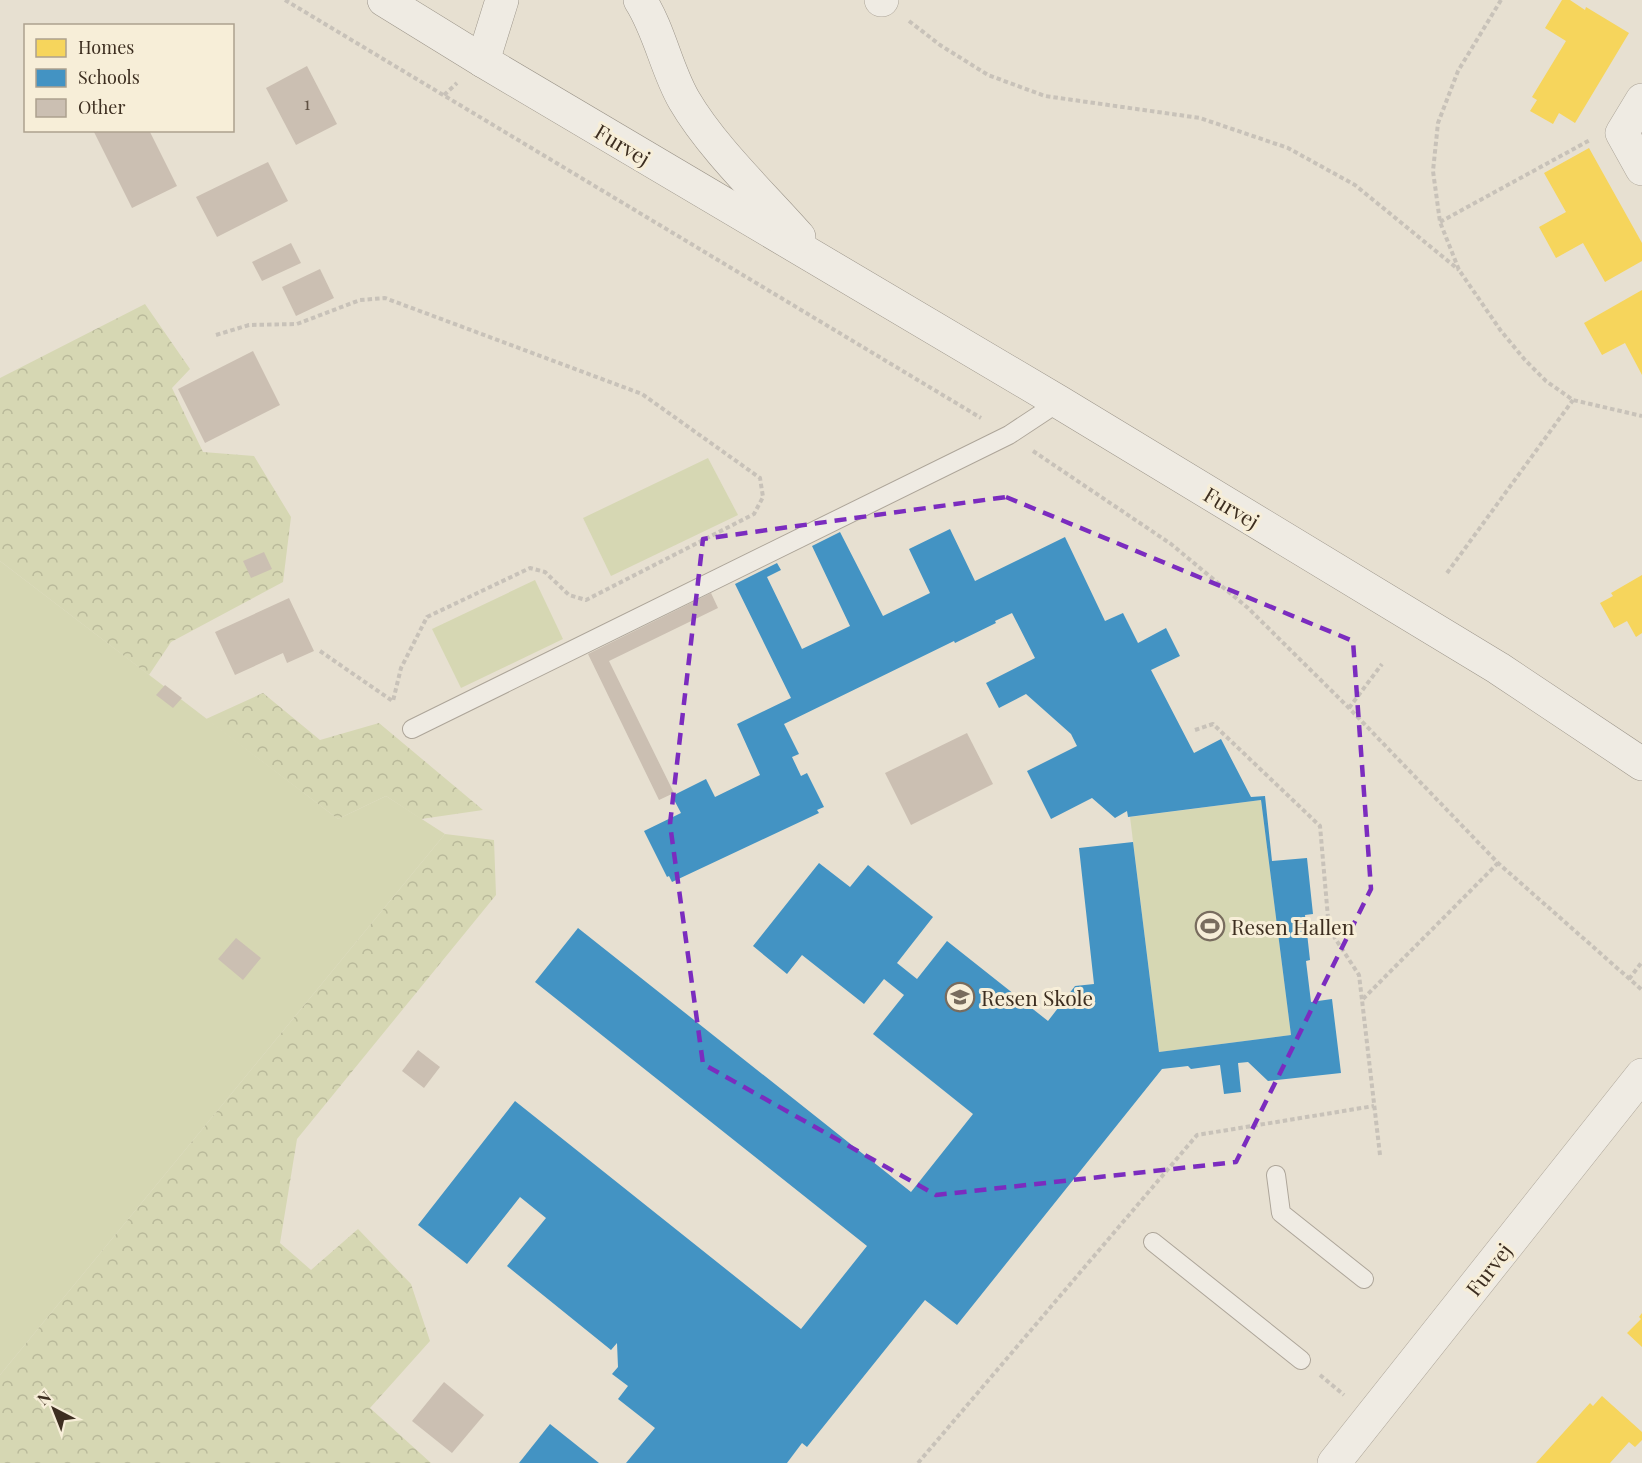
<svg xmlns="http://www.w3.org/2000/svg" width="1642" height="1463" viewBox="0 0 1642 1463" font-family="'Playfair Display',serif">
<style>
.green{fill:#d6d7b3}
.forest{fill:url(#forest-crowns)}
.homes{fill:#f6d55c}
.schools{fill:#4393c3}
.building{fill:#cbbfb2}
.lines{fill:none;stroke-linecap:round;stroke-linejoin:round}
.lane-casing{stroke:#ada599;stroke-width:20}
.street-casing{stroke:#ada599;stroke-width:34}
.secondary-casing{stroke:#9c958a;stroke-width:34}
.path{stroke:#c8c2b9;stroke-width:4;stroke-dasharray:4.5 3;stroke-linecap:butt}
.lane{stroke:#efebe3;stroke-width:18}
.street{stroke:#efebe3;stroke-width:33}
.secondary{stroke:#efebe3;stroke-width:33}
.marked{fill:none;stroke:#7b2cbf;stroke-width:4.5;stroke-dasharray:12 8;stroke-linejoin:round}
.labels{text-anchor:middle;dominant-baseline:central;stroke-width:6;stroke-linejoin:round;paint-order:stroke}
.number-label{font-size:18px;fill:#605244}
.street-label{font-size:21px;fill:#3d2e20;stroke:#f7eed8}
.poi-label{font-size:21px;fill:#3d2e20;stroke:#f7eed8;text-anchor:start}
</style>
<defs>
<pattern id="forest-crowns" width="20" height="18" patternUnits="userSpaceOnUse" patternTransform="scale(1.5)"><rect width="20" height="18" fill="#d6d7b3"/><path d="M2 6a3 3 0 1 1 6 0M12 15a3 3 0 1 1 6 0" fill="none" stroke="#b9b99a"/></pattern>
</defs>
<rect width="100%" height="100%" fill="#e7e0d1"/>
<g class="green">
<polygon points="708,458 738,515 611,576 583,518"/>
<polygon points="0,561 338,819 386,796 445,834 0,1375"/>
<polygon points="535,580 563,639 461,688 432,629"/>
<polygon points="1261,800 1291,1035 1159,1052 1130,817"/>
</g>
<g class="forest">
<polygon points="145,304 190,369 172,388 203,452 254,456 291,517 283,582 171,642 149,675 0,561 0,378"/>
<polygon points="263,693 320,740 379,723 483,810 421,819 386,796 338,819 206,719"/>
<polygon points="445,834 494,840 496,895 297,1139 280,1243 311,1270 358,1229 411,1284 430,1341 370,1408 431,1463 0,1463 0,1375"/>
</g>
<g class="homes">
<polygon points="1562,0 1570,0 1585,10 1586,7 1629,33 1575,123 1559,113 1553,124 1530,111 1537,100 1532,97 1566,41 1545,28"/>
<polygon points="1589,148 1642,243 1642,261 1605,282 1583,243 1556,258 1539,227 1566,212 1544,173"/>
<polygon points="1642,290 1642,375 1625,343 1602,355 1584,323"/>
<polygon points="1642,575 1642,633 1636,637 1627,621 1614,628 1600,603 1613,596 1611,593"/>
<polygon points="1642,1313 1642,1347 1627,1333 1641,1319 1639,1317"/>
<polygon points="1602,1396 1642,1432 1642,1440 1635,1447 1629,1442 1610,1463 1536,1463 1590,1403 1593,1406"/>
</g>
<g class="schools">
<polygon points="950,529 975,581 1065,537 1105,621 1123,613 1138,643 1166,628 1180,656 1151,670 1194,753 1221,739 1251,797 1265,796 1272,861 1307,858 1313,914 1305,915 1310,960 1306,961 1311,1002 1332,999 1341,1073 1268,1081 1248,1062 1238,1063 1241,1092 1224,1094 1220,1065 1191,1069 1188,1066 1162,1069 957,1325 925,1300 807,1447 802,1443 787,1463 626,1463 655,1428 618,1399 628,1386 612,1374 618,1367 617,1343 611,1350 507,1266 546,1218 520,1197 467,1264 418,1225 515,1101 801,1329 867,1246 535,982 578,928 911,1192 973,1114 873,1034 904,995 884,979 864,1004 802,955 787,974 753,946 819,863 850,887 868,865 933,917 897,963 917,979 947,941 1048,1021 1075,986 1094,984 1079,848 1133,842 1159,1052 1291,1035 1261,800 1128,817 1127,811 1115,818 1092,798 1051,819 1027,771 1077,746 1071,734 1026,694 999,708 986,683 1035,658 1012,613 995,621 996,623 955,643 954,641 784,724 799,754 792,757 801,776 807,773 824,807 817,810 819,813 672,882 669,876 667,877 644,831 681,813 672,796 706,779 715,797 760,775 737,724 791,698 735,584 777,563 781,570 767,577 802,649 850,626 812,546 840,532 883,616 930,593 909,549"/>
<polygon points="550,1424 599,1463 519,1463"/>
</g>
<g class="building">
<polygon points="307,66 337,124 296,145 266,88"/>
<polygon points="93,130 149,130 177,186 132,208"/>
<polygon points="268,162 288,201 217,237 196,197"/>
<polygon points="291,243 301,263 262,281 252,262"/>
<polygon points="320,269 334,298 296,316 282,287"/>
<polygon points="253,351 280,405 205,443 178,389"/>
<polygon points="264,552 272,569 251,578 243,561"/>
<polygon points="711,593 718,608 609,661 674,793 659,800 588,654"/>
<polygon points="289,598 314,651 287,663 283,653 235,675 215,632"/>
<polygon points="165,685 182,698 173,708 156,695"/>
<polygon points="967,733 993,784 911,825 885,773"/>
<polygon points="236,938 261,958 243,980 218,959"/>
<polygon points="418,1050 440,1067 424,1088 402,1071"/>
<polygon points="444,1382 484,1415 452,1453 412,1421"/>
</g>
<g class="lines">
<g class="lane-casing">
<g id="lane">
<polyline points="412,729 1009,435 1059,402"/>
<polyline points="1276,1175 1281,1213 1364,1279"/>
<polyline points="1153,1242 1301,1360"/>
</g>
</g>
<g class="street-casing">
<g id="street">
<polyline points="881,0 882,0"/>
<polyline points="1642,100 1622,133 1642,169"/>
<polyline points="1334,1463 1642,1075"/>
</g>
</g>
<g class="secondary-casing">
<g id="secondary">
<polyline points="384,0 483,61 1059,402 1498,668 1642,764"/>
<path d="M640,0c20,31 26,69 44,100 28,48 78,95 115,137"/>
<polyline points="483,61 502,0"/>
</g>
</g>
<g class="path">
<polyline points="285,0 981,418"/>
<polyline points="1501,0 1458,71 1438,123 1433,171 1440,222 1459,270 1501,331 1525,360 1546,381 1573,400 1642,416"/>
<polyline points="909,21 940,45 988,75 1045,96 1200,118 1288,148 1355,185 1459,270"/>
<polyline points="444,95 457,83"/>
<polyline points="1440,222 1590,140"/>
<polyline points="216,335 249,325 297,324 360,300 385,298 642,394 760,478 763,497 754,514 586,600 569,595 545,572 530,568 427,617 401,668 393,701"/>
<polyline points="1033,451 1171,544 1248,608 1349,708 1498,863 1642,990"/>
<polyline points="1447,573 1573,400"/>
<polyline points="320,651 394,702"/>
<polyline points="1349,708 1382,664"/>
<polyline points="1195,730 1213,724 1320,826 1329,929 1359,975 1362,1000"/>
<polyline points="1629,979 1642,962"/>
<polyline points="1380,1155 1362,1000 1498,863"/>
<polyline points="1320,1375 1344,1395"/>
<polyline points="918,1463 1197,1135 1374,1106"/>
</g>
<use href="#lane" class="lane"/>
<use href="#street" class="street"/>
<use href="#secondary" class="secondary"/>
</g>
<path class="marked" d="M1006,497l347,144 18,248 -135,273 -300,33 -233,-131 -33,-240 33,-285z"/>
<defs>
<g id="stadium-ring" transform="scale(1.5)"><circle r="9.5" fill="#f7eed8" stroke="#786c5e" stroke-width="1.5"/><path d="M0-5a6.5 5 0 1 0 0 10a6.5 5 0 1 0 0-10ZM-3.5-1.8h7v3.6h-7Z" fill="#786c5e"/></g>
<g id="school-ring" transform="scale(1.5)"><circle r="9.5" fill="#f7eed8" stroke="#786c5e" stroke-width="1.5"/><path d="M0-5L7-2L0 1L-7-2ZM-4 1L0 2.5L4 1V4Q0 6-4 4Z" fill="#786c5e"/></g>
</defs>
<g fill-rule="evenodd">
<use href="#stadium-ring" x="1210" y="926"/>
<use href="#school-ring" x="960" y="997"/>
</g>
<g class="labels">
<g class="number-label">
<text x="307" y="103">1</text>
</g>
<g class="street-label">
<text transform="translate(623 144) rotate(31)">Furvej</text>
<text transform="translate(1232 507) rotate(31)">Furvej</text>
<text transform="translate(1488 1269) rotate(-52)">Furvej</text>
</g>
<g class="poi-label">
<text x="1231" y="926">Resen Hallen</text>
<text x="981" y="997">Resen Skole</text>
</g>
</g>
<rect x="24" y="24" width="210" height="108" fill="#f7eed8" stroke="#ada18e" stroke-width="1.5"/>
<rect x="36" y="39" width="30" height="18" fill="#f6d55c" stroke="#ada18e" stroke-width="1.5"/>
<text x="78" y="54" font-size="18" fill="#3d2e20">Homes</text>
<rect x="36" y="69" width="30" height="18" fill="#4393c3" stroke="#ada18e" stroke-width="1.5"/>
<text x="78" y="84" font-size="18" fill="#3d2e20">Schools</text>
<rect x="36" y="99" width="30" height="18" fill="#cbbfb2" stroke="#ada18e" stroke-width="1.5"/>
<text x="78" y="114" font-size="18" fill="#3d2e20">Other</text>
<g transform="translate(54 1409) rotate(318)" stroke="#f7eed8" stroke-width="4.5" paint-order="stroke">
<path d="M0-4.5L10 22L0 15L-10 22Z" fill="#3d2e20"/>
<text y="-9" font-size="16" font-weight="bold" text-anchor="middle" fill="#3d2e20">N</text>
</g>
</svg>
